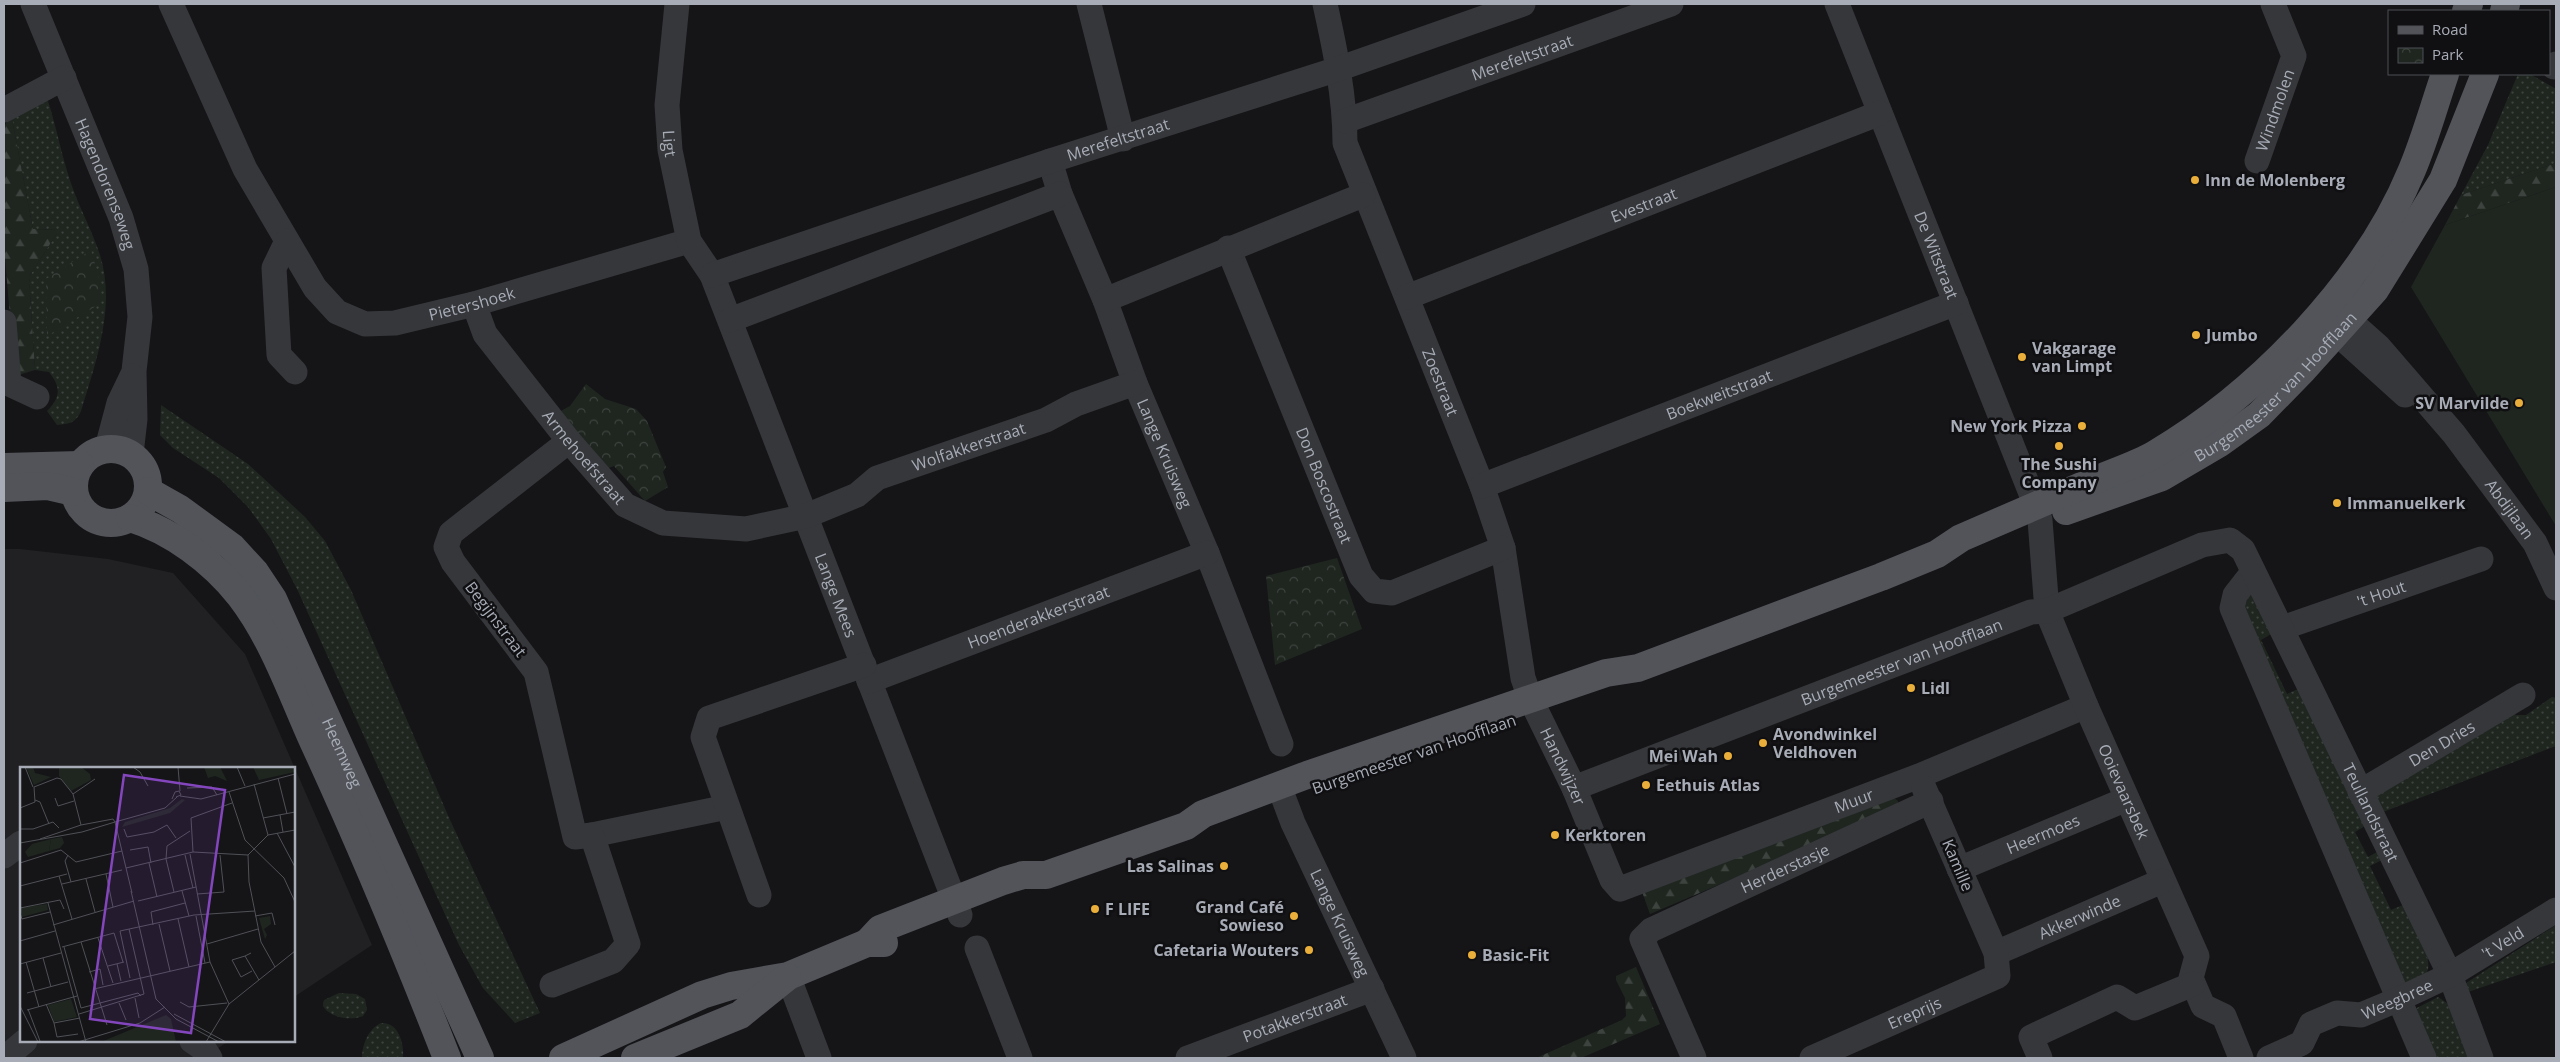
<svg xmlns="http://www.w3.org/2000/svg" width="2560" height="1062" viewBox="0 0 2560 1062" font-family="'Open Sans',sans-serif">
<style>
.built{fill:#212124}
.grass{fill:url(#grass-dots)}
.forest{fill:url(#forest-firs)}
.park{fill:url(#park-crowns)}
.garden{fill:#1f2620}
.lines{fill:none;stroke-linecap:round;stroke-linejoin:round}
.minor{stroke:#36373b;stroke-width:25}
.major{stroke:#52545a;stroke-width:28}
.poi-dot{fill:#eaaf3a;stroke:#101012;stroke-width:2}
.labels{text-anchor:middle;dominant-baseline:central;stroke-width:5;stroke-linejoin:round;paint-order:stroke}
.street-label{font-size:16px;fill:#a7acb6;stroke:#101012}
.poi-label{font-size:16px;font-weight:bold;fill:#a7acb6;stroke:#101012;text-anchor:start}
.inset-road{fill:none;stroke:#4f5157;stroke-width:1}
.view{fill:#8446bd;fill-opacity:0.15;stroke:#8446bd;stroke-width:2.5}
.inset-edge{fill:none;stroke:#a7acb6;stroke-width:2.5}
</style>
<defs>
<pattern id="grass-dots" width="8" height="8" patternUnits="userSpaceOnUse" patternTransform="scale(1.25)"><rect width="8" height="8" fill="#1f2620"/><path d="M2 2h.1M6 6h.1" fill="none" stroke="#3d433e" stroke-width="1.8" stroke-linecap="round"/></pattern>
<pattern id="forest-firs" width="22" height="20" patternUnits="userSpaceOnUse" patternTransform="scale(1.25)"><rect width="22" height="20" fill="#1f2620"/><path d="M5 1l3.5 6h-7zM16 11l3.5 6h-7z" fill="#3d433e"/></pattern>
<pattern id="park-crowns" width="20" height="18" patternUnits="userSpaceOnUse" patternTransform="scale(1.25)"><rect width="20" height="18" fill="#1f2620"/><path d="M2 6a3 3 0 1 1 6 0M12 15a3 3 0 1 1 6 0" fill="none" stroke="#3d433e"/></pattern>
</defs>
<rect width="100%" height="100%" fill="#151517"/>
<polygon class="built" points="4,549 20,549 108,559 173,573 245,654 372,945 294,997 294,768 21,768 21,1041 229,1041 203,1058 4,1058"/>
<g class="grass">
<polygon points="2518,74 2530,74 2556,89 2556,163 2461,195 2488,145"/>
<path d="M47,98c10,30 15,61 26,91 8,22 20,44 27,66 16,51 -4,107 -19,156 -5,12 -12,13 -24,14l-10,-14c14,-14 14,-24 2,-39l-14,-2 -6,-93 30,-47 -26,-1 -22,-115z"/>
<polygon points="161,405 248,464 305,517 325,541 351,590 450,820 540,1013 515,1023 483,988 459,945 297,589 271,539 248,507 219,478 173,448 160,435"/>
<path d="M2252,594l19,40 -10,6 26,54 11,-5 67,137 -10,6 13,25 9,-5 5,8 -12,6 21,44 12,-5c8,15 36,57 21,72 -6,6 -21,8 -29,10l-158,-377z"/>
<polygon points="2552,697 2556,698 2556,746 2383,812 2372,792 2510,708 2516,715 2526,715"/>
<polygon points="2556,925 2556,962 2465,993 2463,985"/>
<path d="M339,993l17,1 9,5 2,11 -4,6c-12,5 -33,2 -40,-10l1,-6z"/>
<polygon points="2438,997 2450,1005 2470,1058 2430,1058 2413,1010"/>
<path d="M381,1023c18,-1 23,21 22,35h-41c0,-13 6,-29 19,-35z"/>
</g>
<g class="forest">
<polygon points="11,114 33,229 59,230 29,277 35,370 15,376 5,258 4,127"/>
<polygon points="2556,163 2556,187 2445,225 2461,195"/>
<polygon points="1893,797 1898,801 1898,805 1892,811 1650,914 1641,889"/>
<polygon points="1636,967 1660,1024 1581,1058 1536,1058 1622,1020 1626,1016 1625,998 1616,980 1616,976"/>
</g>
<g class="park">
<polygon points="91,250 100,282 101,303 47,336 46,279"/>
<polygon points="586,384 605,399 636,409 647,421 666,467 663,472 668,487 645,501 614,466 598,472 559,412 570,406"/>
<polygon points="1337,558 1362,629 1275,665 1266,576"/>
</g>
<polygon class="garden" points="2556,187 2556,526 2411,287 2445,225"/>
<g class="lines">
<g class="minor">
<path id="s1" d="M33,4l88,214 15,51 4,48 -6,54 1,48 -4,35"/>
<path id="s2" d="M171,4l74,165 70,119 22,24 28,12 30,-1 79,-19 215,-63"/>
<path id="s3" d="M677,4l-10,101 3,45 19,91 23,34 248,640"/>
<polyline points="1089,4 1123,139"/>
<path id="s4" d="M1325,4c10,45 20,93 20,139l137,343 21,62 20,130 7,20 44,90 38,92 8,9 299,-113 167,-70"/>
<path id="s5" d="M1837,4l199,502 4,14 7,91 39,95 111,250 -6,22 12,28 21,10 17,42"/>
<polyline points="2554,67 2556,64"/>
<polyline points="4,110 64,78"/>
<path id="s6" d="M1345,121l326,-117"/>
<path id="s7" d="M1050,161l10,33 45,106 30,83 72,170 74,191"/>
<path id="s8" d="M2257,161l37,-105 -21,-52"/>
<polyline points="287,241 274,268 279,355 295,372"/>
<path id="s9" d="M1228,248l133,328 13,15 18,2 111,-45"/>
<path id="s10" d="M712,275l338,-114 288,-92 185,-65"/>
<path id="s11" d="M1407,297l473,-184"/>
<polyline points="1105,300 1363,195"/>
<path id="s12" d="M474,304l11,30 84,107 56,64 38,18 83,6 60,-13 51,-21 20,-17 169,-58 30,-16 59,-21"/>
<path id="s13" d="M2333,306l45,40 76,88 81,109 21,45"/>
<polyline points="730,320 1060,194"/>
<polyline points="2322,320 2405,395"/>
<polyline points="4,322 9,384 37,397"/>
<polyline points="107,448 119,403 132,376"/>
<path id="s14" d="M1482,486l474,-183"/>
<polyline points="2253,572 2235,595 2232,608 2424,1058"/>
<path id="s15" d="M2282,628l199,-69"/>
<path id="s16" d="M869,681l338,-128"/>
<path id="s17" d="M1279,786l14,37 111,235"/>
<path id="s18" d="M1574,788l457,-176 16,-1 155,-66 28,-5 13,10 207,425 31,83"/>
<path id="s19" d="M2360,792l163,-97"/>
<polyline points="592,835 727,807"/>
<polyline points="4,856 21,843"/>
<path id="s20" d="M1959,869l168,-70"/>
<polyline points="759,895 703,737 709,718 864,665"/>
<polyline points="977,948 1020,1058"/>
<path id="s21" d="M1996,953l166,-72"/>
<polyline points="788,976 819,1058"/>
<polyline points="552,985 613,961 628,944 592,835 575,837 536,672 453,562 446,547 451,533 569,441"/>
<polyline points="192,1041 205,1050 210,1058"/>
<polyline points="5,1058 25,1041"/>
<path id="s22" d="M1188,1058l184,-69"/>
<path id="s23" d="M1694,1058l-52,-119 9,-9 280,-129"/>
<path id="s24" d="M1812,1058l186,-82 -2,-23 -72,-165"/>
<polyline points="2040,1058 2031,1037 2117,997 2135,1008 2193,984"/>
<path id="s25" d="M2269,1058l33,-15 9,-19 26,-11 24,2 38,-16 51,-24 106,-65"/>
</g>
<g class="major">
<polyline points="2466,11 2469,4"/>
<polyline points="2504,11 2506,4"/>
<circle cx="111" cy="486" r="37"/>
<polyline points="4,467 80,465"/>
<polyline points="4,488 48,486 74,492"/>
<path id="s26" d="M148,491l32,18 52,38 23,25 18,27 207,459"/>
<path id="s27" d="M2066,511l96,-34 58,-34 39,-28 44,-45 72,-80 68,-110 42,-106"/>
<path d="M130,518c42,13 82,43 110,78 33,43 51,96 73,145 48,104 92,210 134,317"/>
<path d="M867,943l13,-14 123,-48 20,-6h23l140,-49 17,-12 104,-39 299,-102 32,-5 243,-91 56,-23 24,-16c44,-19 88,-38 132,-57 20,-9 43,-16 62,-27 104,-61 211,-172 257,-284 13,-31 22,-64 33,-96"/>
<polyline points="563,1058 702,995 731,986 788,976 867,943 884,943"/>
<polyline points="635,1058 740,1015 787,977"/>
</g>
</g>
<g class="poi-dot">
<circle cx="2195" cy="180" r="5"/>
<circle cx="2196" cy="335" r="5"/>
<circle cx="2022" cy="357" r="5"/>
<circle cx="2519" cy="403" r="5"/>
<circle cx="2082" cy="426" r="5"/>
<circle cx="2059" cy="446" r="5"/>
<circle cx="2337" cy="503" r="5"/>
<circle cx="1911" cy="688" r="5"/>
<circle cx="1763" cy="743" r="5"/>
<circle cx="1728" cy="756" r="5"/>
<circle cx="1646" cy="785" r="5"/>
<circle cx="1555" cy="835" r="5"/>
<circle cx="1224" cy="866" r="5"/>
<circle cx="1095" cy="909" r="5"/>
<circle cx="1294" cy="916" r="5"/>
<circle cx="1309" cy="950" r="5"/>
<circle cx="1472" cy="955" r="5"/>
</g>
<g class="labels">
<g class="street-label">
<text stroke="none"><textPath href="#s6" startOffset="188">Merefeltstraat</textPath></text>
<text stroke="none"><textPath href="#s8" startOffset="54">Windmolen</textPath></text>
<text stroke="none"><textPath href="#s10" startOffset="428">Merefeltstraat</textPath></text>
<text stroke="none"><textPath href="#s3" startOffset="140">Ligt</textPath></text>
<text stroke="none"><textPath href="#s1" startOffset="194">Hagendorenseweg</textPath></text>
<text stroke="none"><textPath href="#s11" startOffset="254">Evestraat</textPath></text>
<text stroke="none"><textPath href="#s5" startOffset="270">De Witstraat</textPath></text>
<text stroke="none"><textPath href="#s2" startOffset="491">Pietershoek</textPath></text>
<text stroke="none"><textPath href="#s4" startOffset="398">Zoestraat</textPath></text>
<text stroke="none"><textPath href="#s27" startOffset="248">Burgemeester van Hoofflaan</textPath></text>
<text stroke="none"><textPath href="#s14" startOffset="254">Boekweitstraat</textPath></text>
<text stroke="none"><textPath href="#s12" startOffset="618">Wolfakkerstraat</textPath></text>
<text stroke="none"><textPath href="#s7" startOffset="314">Lange Kruisweg</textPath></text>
<text stroke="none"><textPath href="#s12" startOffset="190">Armehoefstraat</textPath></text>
<text stroke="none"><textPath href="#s9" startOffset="256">Don Boscostraat</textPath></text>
<text stroke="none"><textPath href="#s13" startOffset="270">Abdijlaan</textPath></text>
<text stroke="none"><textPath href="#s15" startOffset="105">'t Hout</textPath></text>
<text stroke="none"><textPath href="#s3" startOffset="624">Lange Mees</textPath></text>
<text stroke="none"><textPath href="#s16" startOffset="181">Hoenderakkerstraat</textPath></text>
<text transform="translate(496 619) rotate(53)">Begijnstraat</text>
<text stroke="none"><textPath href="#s18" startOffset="351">Burgemeester van Hoofflaan</textPath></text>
<text stroke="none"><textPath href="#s19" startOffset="95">Den Dries</textPath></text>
<text stroke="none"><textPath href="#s26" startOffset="336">Heemweg</textPath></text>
<text transform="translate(1414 754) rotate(-19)">Burgemeester van Hoofflaan</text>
<text stroke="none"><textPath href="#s4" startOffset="804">Handwijzer</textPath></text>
<text stroke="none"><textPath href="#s5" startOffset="842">Ooievaarsbek</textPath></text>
<text stroke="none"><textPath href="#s4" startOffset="1190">Muur</textPath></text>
<text stroke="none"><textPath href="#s18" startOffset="1011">Teullandstraat</textPath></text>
<text stroke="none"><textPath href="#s20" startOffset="91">Heermoes</textPath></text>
<text transform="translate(1958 865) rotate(67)">Kamille</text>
<text stroke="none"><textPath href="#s23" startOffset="290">Herderstasje</textPath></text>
<text stroke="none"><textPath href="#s21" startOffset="91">Akkerwinde</textPath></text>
<text stroke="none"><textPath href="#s17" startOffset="150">Lange Kruisweg</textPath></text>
<text stroke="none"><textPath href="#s25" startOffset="269">'t Veld</textPath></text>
<text stroke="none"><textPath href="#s25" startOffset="149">Weegbree</textPath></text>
<text stroke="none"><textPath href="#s24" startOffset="112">Ereprijs</textPath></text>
<text stroke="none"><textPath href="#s22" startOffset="114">Potakkerstraat</textPath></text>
</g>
<g class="poi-label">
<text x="2205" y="180">Inn de Molenberg</text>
<text x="2206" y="335">Jumbo</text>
<text x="2032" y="348">Vakgarage<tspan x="2032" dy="18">van Limpt</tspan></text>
<text x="2509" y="403" text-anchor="end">SV Marvilde</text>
<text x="2072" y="426" text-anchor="end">New York Pizza</text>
<text x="2059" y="464" text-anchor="middle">The Sushi<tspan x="2059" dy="18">Company</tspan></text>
<text x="2347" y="503">Immanuelkerk</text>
<text x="1921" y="688">Lidl</text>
<text x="1773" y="734">Avondwinkel<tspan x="1773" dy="18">Veldhoven</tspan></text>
<text x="1718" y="756" text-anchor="end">Mei Wah</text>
<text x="1656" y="785">Eethuis Atlas</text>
<text x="1565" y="835">Kerktoren</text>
<text x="1214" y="866" text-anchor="end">Las Salinas</text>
<text x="1284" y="907" text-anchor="end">Grand Café<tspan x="1284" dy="18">Sowieso</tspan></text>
<text x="1105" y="909">F LIFE</text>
<text x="1299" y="950" text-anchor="end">Cafetaria Wouters</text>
<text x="1482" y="955">Basic-Fit</text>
</g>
</g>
<g transform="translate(20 767)">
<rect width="275" height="275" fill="#151517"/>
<path d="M6,0h7l2,6 16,4 -17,8zM184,0h16l7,14 -12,-5 -7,2zM162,32l3,1 -15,13 -48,14 3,-5 45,-14zM31,72l-2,12 -21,6 -3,-5 7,-8zM27,137l1,6 -26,7 -2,-9z" fill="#1f2620"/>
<path d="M42,70l2,6 -4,5 -11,3 2,-12z" fill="#1f2620"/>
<path d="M39,0h22l9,7 1,6 -20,11 -12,-15zM250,149l1,8 -7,5 3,6 -2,4 -6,-21zM51,232l6,18 -23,5 -6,-17z" fill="#1f2620"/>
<path d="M233,0h42v5l-36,8zM146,248l5,4 5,23h-75z" fill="#1f2620"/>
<path class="inset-road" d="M5,0l8,20M113,0l7,5 8,14M158,0l2,24M217,0l8,19M258,11l9,36M234,17l14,51M167,21l25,-1 5,8M209,25l16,48 39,38 11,24M160,29l21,3 94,-25M35,31l3,8 16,-5M152,32l3,-7 4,-1 2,4 -5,2M15,33l5,2 9,22M0,41l15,-6 -1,-15 23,-9 4,1 12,15M260,48l3,17M243,51l32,-6M61,58l-8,-31 22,-15M0,62h13l20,-7 6,6M104,62l3,8 27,-5 13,-7 9,13M257,66l18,34M0,76l62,-11 33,-10 -2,-3 -32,6 -41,14M110,83l18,-3 3,16M173,85l-2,-34 41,-15M170,87l20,108 19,42M48,88l-3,6 6,21M165,88l8,33M0,96l41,-13 15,12 46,-11M129,96l8,34M106,101l67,-16 55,3M86,107l7,33M39,109l13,43M66,112l9,33M42,117l60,-14M0,119l47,-12M111,124l25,108 20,20 43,23M162,124l7,25M154,125l-8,-33 1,-13 23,-15M112,126l-17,-71 50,-14 12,-11M177,127l27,-2 -4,-37M118,134l58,-14M28,136l38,139M0,141l40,-8 4,9M0,146l2,6 28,-7M176,149l9,47M235,149l17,-3 3,12M158,152l11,48M139,157l11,47M33,158l81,-24M133,158l-2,-13 34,-9M78,171l15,45M0,174l35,-10M61,175l26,83M187,177l51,-15M42,180l52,-14 9,29M44,180l17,61 57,-15 3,3M231,186l-6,3 14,24M225,189l-13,4 9,17 11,-6M23,191l8,29M6,195l13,45M0,197l41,-11M97,197l4,17M88,199l16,-4M255,200l-14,-25 -12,-60 -1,-27 20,-20 27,-5M69,205l11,-3 3,16M110,211l-10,-47 74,-16 61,-4M74,222l116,-27M7,226l41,-11M115,231l4,20M160,235l9,5 38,-4M99,236l7,17M26,237l8,19 26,-5M0,239l18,36 2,-1 -12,-32M7,243l50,-14M59,247l65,-20 -15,-65M154,247l52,28M34,256l3,14 21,-3M58,275l62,-19 25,-16M186,275l23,-38 66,-53"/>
<path class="view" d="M104,8l101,15 -34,243 -101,-14z"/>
<rect width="275" height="275" class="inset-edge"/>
</g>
<rect width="2560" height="1062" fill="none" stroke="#a7acb6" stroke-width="10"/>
<rect x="2388" y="10" width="162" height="65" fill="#101012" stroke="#4c4e54"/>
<rect x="2398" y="26" width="25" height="8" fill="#52545a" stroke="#4c4e54"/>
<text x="2432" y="35" font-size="15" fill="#a7acb6">Road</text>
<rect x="2398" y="48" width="25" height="15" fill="url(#park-crowns)" stroke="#4c4e54"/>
<text x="2432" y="60" font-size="15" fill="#a7acb6">Park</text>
</svg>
